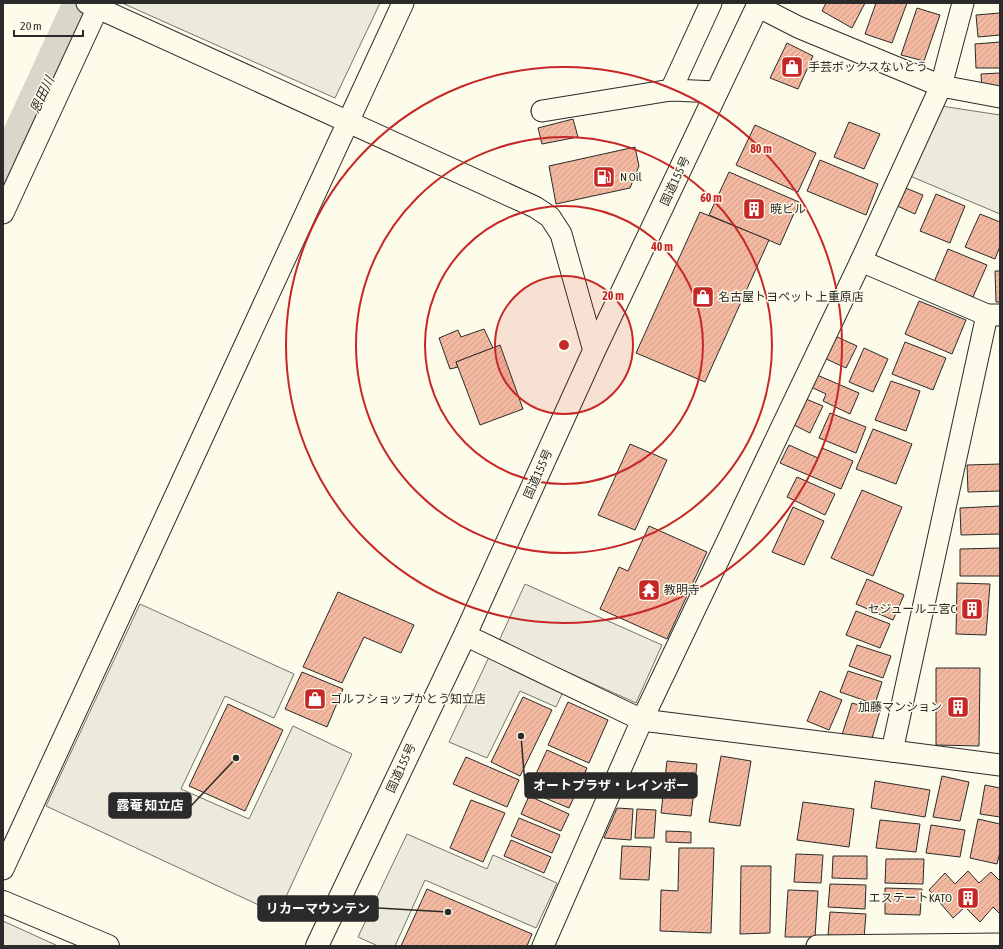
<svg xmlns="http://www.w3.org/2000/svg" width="1003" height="949" viewBox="0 0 1003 949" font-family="'Asap Condensed','Noto Sans JP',sans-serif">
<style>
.parking{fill:#eceadb;stroke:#74746e}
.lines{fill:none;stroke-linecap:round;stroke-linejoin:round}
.river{stroke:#d8d7c9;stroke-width:42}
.building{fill:url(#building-hatch);stroke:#2b2b2b}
.minor-casing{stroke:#2b2b2b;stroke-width:23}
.tertiary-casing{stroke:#2b2b2b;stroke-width:24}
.trunk-casing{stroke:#2b2b2b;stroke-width:24}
.minor{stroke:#fdfbea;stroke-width:21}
.tertiary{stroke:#fdfbea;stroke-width:22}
.trunk{stroke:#fdfbea;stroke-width:22}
.ring{fill:none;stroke:#c62828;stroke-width:2}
.labels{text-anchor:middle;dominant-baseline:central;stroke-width:3;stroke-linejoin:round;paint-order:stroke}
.poi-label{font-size:12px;fill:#2b2b2b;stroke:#fdfbea;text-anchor:start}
.street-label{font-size:12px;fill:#2b2b2b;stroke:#fdfbea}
.water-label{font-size:13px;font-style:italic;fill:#2b2b2b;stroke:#fdfbea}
.centre{fill:#c62828;stroke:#fdfbea;stroke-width:2}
.ring-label{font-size:12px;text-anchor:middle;font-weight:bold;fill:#c62828;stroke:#fdfbea;stroke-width:3;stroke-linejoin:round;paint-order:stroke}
.leader{fill:none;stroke:#2b2b2b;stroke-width:1.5}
.callout-dot{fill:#2b2b2b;stroke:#fdfbea;stroke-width:1.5}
.callout{fill:#2b2b2b;stroke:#2b2b2b;stroke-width:1.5}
.callout-label{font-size:13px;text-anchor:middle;font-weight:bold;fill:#fff}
</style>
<defs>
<pattern id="building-hatch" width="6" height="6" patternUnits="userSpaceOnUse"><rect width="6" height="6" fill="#f2b8a0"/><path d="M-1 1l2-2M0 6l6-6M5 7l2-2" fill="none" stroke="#d09e8a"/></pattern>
</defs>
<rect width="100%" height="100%" fill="#fdfbea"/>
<g class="parking">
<polygon points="122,3 380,3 335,98"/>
<polygon points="941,106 1000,115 1000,214 910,176"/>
<polygon points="525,584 662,645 636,703 499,641"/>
<polygon points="140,604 294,674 274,718 225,696 181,789 249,819 293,726 352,754 278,914 46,806"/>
<polygon points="489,657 563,692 556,707 520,691 487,758 449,742"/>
<polygon points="407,834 487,869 493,855 557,883 536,928 425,880 395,946 378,946 358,937"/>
<polygon points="3,921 58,946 3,946"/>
</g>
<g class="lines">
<polyline class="river" points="3,180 81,11"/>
</g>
<g class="building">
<polygon points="826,3 865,3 852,28 822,11"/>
<polygon points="876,3 907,3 892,43 865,34"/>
<polygon points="917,8 940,15 924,61 901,55"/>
<polygon points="1000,13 1000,35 978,37 976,15"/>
<polygon points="1000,42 1000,68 976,68 975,44"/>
<polygon points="787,43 813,56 798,89 770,78"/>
<polygon points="1000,73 1000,93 982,93 981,74"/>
<polygon points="573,119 578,137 542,144 538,128"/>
<polygon points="849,122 880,134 864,169 834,157"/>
<polygon points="755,125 816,153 798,192 736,165"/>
<polygon points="635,147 639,166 630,188 556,204 549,166"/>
<polygon points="820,160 878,184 866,215 807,191"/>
<polygon points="729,172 799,202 780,245 709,215"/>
<polygon points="903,187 923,195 915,214 895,205"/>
<polygon points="936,194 965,206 950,243 920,231"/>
<polygon points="700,212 769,240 705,382 636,353"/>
<polygon points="980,214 1000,222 1000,246 995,259 965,247"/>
<polygon points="948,249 987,265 973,297 934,282"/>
<polygon points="995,271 1000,271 1000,302 996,302"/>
<polygon points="919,301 966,320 952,354 905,334"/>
<polygon points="484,329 493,348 456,362 458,367 450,369 439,338 458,330 461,337"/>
<polygon points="835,336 857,346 846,368 824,358"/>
<polygon points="905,342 946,358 933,390 892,374"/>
<polygon points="500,345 523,409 480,425 456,362"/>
<polygon points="864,348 888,359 873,392 849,382"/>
<polygon points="817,375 859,393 850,414 823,401 826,394 811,387"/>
<polygon points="891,381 920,391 906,431 875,420"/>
<polygon points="806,399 823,406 810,433 794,425"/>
<polygon points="830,413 866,427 856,453 819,438"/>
<polygon points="873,429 912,444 896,484 856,469"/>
<polygon points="630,444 667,460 635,530 598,515"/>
<polygon points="789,445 818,458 822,448 853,461 841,489 780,463"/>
<polygon points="1000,464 1000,491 968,492 967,465"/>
<polygon points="797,477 835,494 825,515 787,497"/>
<polygon points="862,490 902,507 873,576 831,558"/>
<polygon points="1000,506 1000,534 961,535 960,508"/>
<polygon points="793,507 824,521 804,565 772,552"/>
<polygon points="649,526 707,552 667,639 600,609 619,567 628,571"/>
<polygon points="1000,548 1000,576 960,576 960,549"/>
<polygon points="867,579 904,595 893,620 856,604"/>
<polygon points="957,583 990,584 986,635 956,634"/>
<polygon points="338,592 414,625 401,653 364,637 342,683 303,667"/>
<polygon points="856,611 890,624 880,648 846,635"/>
<polygon points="857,645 891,656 883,678 849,666"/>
<polygon points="936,668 980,668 979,746 936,745"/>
<polygon points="848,671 882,682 875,704 840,692"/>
<polygon points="302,672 343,689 327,727 285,709"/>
<polygon points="820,691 842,700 829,730 807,721"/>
<polygon points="523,697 552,710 520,776 491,762"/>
<polygon points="568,702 608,720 589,763 548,745"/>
<polygon points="852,703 880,711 870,745 841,738"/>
<polygon points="228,704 283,730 245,811 189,786"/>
<polygon points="547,750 587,768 569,808 528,791"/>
<polygon points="721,756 751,761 740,826 709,822"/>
<polygon points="466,757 519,780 507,807 453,784"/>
<polygon points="667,761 697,764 691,816 661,813"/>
<polygon points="942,776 969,782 960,821 933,817"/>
<polygon points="875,781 930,790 925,817 871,808"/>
<polygon points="985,785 1000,788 1000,817 980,814"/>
<polygon points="529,796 569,814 561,831 521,814"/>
<polygon points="471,800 505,813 483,862 450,848"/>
<polygon points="803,802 854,809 849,847 797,840"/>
<polygon points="617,808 633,809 631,840 604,838"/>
<polygon points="637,809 656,810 654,838 635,838"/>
<polygon points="519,818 560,835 552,853 511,836"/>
<polygon points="978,819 1000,824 1000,852 997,864 970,858"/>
<polygon points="880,820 920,824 916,852 876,848"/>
<polygon points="931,825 965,830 960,857 926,853"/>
<polygon points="666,831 691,832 691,843 666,842"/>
<polygon points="511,840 551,857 544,873 504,856"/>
<polygon points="622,846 651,847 649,880 620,879"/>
<polygon points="679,848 714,848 711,933 660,931 661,890 678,891"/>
<polygon points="796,854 823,855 821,883 794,882"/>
<polygon points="833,856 867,856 867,879 832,878"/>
<polygon points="886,859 924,859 923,884 885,883"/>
<polygon points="741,866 771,866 770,933 740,934"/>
<polygon points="968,871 979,883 991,872 1000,881 1000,914 993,907 980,922 965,907 953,918 929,890 945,873 955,884"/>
<polygon points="830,884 866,885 865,909 828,907"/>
<polygon points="885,888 922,889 920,915 885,914"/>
<polygon points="427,889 532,934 527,946 401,946"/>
<polygon points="788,890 818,891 815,937 785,937"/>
<polygon points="830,912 866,914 864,938 828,935"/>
</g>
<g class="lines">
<g class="minor-casing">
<g id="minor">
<polyline points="87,3 535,207 550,217 561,234 594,351"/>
<polyline points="757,6 798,27 941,86 1000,97"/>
<polyline points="671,90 711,3"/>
<polyline points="542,111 671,90 717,92"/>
<polyline points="3,213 100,3"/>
<polyline points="861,261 987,315 999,315"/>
<polyline points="465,635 642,720 892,751 1000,765"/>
<polyline points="892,751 987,315"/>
<polyline points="3,869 403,3"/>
<polyline points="543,946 642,720 861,261 941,86 963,3"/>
<polyline points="817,946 1000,944"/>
</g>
</g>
<g class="tertiary-casing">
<polyline id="tertiary" points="3,902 108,946"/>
</g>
<g class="trunk-casing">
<polyline id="trunk" points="317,946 465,635 594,351 759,3"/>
</g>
<use href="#minor" class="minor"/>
<use href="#tertiary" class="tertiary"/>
<use href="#trunk" class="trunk"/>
</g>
<circle cx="564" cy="345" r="69" fill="#c62828" fill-opacity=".12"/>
<g class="ring">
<circle cx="564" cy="345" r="69"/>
<circle cx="564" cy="345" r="139"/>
<circle cx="564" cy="345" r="208"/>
<circle cx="564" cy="345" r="278"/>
</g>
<defs>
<g id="shop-square" transform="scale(1.15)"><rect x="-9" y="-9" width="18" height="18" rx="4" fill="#c62828" stroke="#fdfbea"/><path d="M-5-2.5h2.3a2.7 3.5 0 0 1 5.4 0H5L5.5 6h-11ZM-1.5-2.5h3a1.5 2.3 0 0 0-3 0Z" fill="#fff"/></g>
<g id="fuel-square" transform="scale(1.15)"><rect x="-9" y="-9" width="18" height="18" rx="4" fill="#c62828" stroke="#fdfbea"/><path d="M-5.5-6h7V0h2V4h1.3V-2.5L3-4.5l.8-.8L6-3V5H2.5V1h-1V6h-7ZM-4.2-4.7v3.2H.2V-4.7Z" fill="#fff"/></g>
<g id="building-square" transform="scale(1.15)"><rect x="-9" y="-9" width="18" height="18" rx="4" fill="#c62828" stroke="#fdfbea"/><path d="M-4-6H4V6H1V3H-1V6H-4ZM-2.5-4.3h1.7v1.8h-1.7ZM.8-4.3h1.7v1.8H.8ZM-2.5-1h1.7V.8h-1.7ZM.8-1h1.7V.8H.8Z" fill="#fff"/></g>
<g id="temple-square" transform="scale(1.15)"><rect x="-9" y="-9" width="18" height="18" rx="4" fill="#c62828" stroke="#fdfbea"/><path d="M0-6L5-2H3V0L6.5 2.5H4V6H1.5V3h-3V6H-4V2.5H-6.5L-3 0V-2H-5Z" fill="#fff"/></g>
</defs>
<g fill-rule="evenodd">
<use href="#shop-square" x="792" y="67"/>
<use href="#fuel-square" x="604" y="177"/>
<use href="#building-square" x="754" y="209"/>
<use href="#shop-square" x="703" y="297"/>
<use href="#temple-square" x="649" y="590"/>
<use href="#building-square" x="972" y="609"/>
<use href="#shop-square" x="315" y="699"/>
<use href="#building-square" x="958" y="707"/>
<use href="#building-square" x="968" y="898"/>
</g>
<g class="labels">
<g class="poi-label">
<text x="808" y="67">手芸ボックスないとう</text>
<text x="620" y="177">N Oil</text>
<text x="770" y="209">暁ビル</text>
<text x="718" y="297">名古屋トヨペット 上重原店</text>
<text x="664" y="590">教明寺</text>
<text x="956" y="609" text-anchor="end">セジュール二宮C</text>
<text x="330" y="699">ゴルフショップかとう知立店</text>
<text x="942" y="707" text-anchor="end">加藤マンション</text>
<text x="952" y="898" text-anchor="end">エステートKATO</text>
</g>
<g class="street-label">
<text transform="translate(675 181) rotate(-65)">国道155号</text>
<text transform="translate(538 474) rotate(-66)">国道155号</text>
<text transform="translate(401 768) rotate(-65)">国道155号</text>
</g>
<g class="water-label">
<text transform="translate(42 95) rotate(-65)">恩田川</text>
</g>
</g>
<circle cx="564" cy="345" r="6" class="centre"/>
<g class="ring-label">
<text x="761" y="153">80 m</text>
<text x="711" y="202">60 m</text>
<text x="662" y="251">40 m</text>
<text x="613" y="300">20 m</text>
</g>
<path class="leader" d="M521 736L525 785M236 758L191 806M448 912L378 908"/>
<g class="callout-dot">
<circle cx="521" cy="736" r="4"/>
<circle cx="236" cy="758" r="4"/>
<circle cx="448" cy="912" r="4"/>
</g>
<g class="callout">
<rect x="525" y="773" width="172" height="25" rx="4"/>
<rect x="109" y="793" width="82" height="25" rx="4"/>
<rect x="258" y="896" width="120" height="25" rx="4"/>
</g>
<g class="callout-label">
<text x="611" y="790">オートプラザ・レインボー</text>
<text x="150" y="810">露菴 知立店</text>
<text x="318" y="913">リカーマウンテン</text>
</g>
<rect width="1003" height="949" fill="none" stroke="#2b2b2b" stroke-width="8"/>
<path d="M14 30v6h69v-6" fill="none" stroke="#2b2b2b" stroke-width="2"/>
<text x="20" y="30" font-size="12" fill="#2b2b2b" stroke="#fdfbea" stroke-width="3" paint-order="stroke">20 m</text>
</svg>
